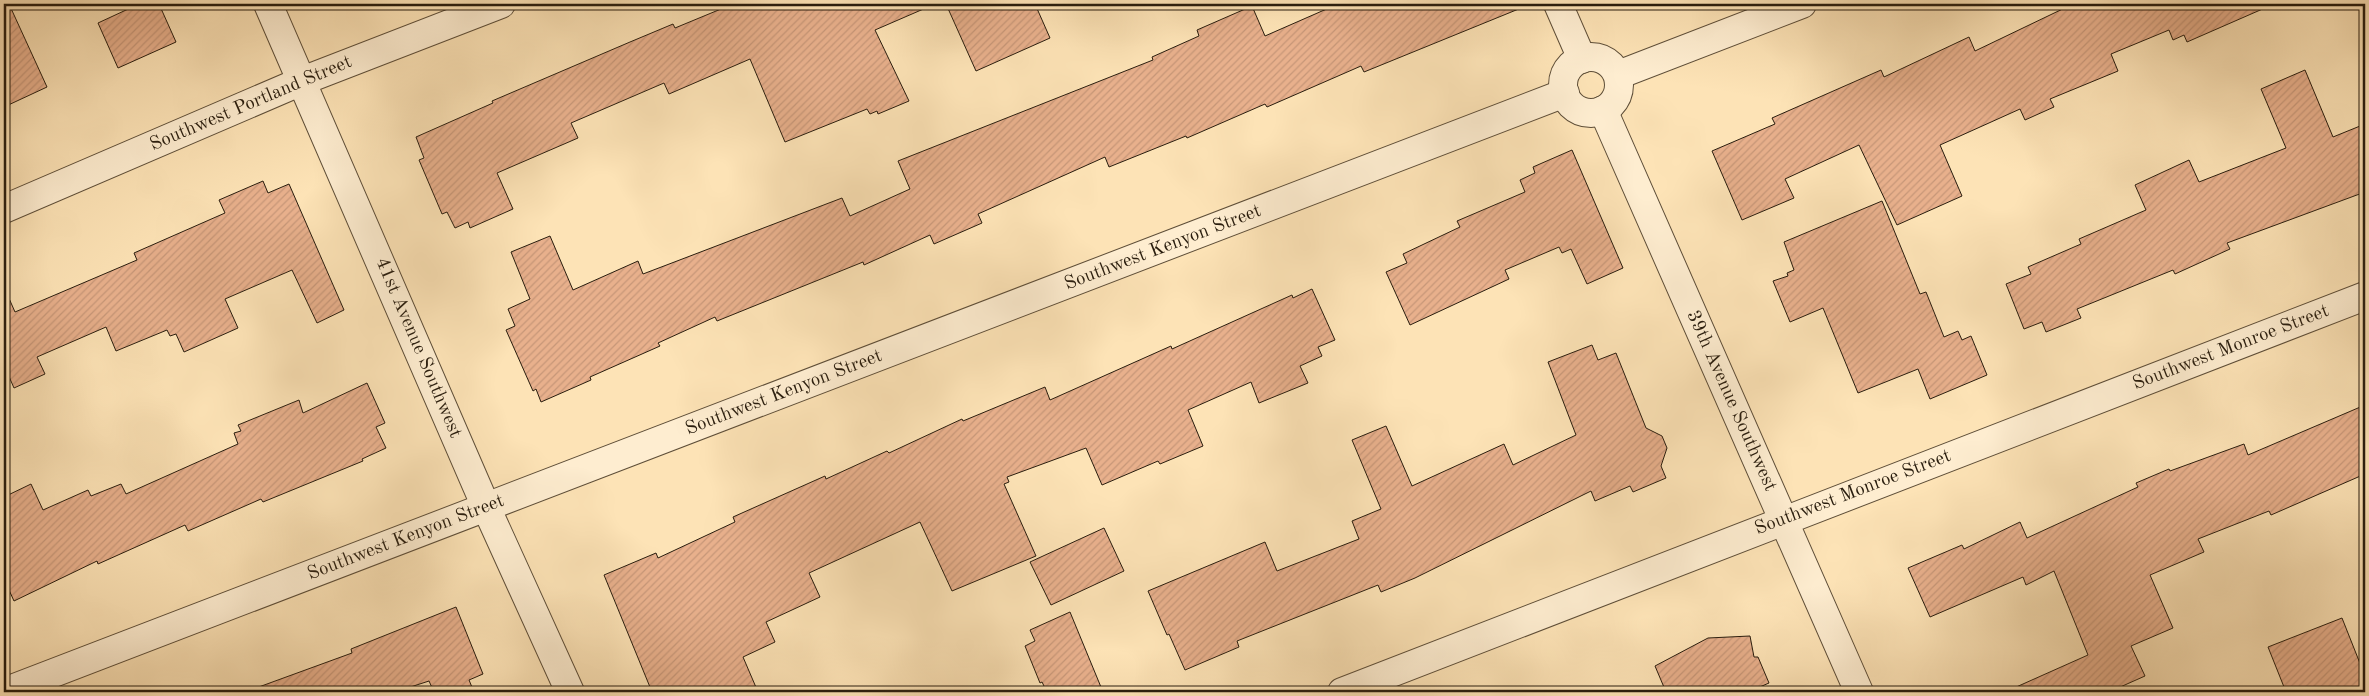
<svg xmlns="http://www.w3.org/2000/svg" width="2369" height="696" viewBox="0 0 2369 696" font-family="'Old Standard TT',serif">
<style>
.building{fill:url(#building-hatch);stroke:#291d0e}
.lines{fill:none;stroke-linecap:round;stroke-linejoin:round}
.street-casing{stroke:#5e4e38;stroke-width:30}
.street{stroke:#feedd0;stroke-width:28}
.labels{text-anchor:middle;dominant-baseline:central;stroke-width:5;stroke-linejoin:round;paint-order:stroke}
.street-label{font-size:19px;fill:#291d0e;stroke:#feedd0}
</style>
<defs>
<pattern id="building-hatch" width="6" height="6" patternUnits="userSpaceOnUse" patternTransform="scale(1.25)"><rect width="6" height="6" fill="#e8b08c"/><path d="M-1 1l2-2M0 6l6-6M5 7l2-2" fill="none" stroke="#c79778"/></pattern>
</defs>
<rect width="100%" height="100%" fill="#fde3b6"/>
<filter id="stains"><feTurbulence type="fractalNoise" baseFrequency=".004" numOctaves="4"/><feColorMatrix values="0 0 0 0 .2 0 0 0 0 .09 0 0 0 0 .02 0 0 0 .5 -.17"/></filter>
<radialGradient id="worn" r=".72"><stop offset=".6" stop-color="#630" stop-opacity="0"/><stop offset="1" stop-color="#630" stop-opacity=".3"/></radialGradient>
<g class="building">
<polygon points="4,4 9,4 47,87 4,107"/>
<polygon points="139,4 159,4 176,42 118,68 98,23"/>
<polygon points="733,4 935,4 875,30 909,101 878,114 877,111 870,114 867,109 785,142 750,59 669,94 664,83 571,123 578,138 497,173 513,209 470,228 468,222 455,228 447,212 442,214 419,160 424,158 416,137 493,103 492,101 630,42 673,24 675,28"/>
<polygon points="946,4 1035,4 1050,38 976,71"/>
<polygon points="1338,4 1525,4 1526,6 1364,72 1361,66 1267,107 1265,104 1187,138 1186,136 1109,167 1105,157 978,214 982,223 934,244 930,235 864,265 863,262 717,321 715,317 658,343 660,346 590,377 591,380 541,402 536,389 533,391 506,330 515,326 508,309 530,299 511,252 550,236 573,290 638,261 643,274 842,198 850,216 910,189 898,161 1153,60 1152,57 1199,36 1197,30 1252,6 1265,36"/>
<polygon points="2073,4 2274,4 2187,42 2184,35 2173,40 2169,30 2111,54 2118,71 2050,99 2054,107 2025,120 2020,109 1940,145 1962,196 1897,225 1859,145 1785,179 1794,198 1742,220 1712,151 1775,124 1772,118 1881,70 1884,77 1969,37 1975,51"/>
<polygon points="2305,70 2333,137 2365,124 2365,192 2227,243 2230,249 2175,274 2173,270 2077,309 2081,318 2046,332 2042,322 2024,329 2006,284 2031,274 2028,267 2081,244 2079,239 2146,210 2135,185 2189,160 2199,182 2286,148 2261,89"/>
<polygon points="1572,150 1623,268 1587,284 1571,249 1562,253 1559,247 1505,270 1509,279 1410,325 1386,272 1407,263 1403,254 1460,227 1457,221 1525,192 1520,180 1535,173 1533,167"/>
<polygon points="263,181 268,193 289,184 344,310 317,323 292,270 225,299 238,328 184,352 176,334 170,336 167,330 116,351 106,327 37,357 45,374 14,388 7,372 4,373 4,287 15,312 137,260 134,253 225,213 219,200"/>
<polygon points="1882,201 1920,294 1926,292 1944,337 1958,331 1962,340 1971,336 1987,375 1930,399 1918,369 1858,393 1823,308 1790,322 1773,281 1788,276 1787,273 1794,270 1784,242"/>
<polygon points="1312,289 1335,340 1318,347 1322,356 1300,366 1308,383 1259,403 1251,382 1188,410 1203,446 1160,464 1158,461 1102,485 1086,448 1007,477 1009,482 1004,484 1036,556 952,591 920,522 809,573 820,597 766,622 775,642 743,657 758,692 652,692 604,575 656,553 658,558 735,522 733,517 825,476 826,479 887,451 889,453 962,419 963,421 1045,387 1050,400 1171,346 1172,349 1292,295 1293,298"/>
<polygon points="1592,345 1598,360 1616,353 1646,428 1662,436 1667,448 1661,466 1666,478 1633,492 1630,486 1595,501 1591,491 1415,578 1381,592 1378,585 1237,641 1239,647 1185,670 1169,634 1167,635 1148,591 1265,542 1277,571 1359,539 1352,521 1381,509 1352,440 1386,426 1412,486 1504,444 1513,465 1576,435 1548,362"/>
<polygon points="367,383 385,423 376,427 386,448 362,459 363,461 263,502 261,499 188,531 185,525 98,564 97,561 14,601 4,579 4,497 31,484 43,510 88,490 91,496 121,484 126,494 238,444 234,433 241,431 238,425 299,400 303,413"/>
<polygon points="2365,405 2365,474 2271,515 2269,511 2198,539 2204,552 2150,575 2173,628 2131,646 2145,676 2109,692 2005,692 2088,655 2054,571 2026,585 2023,577 1930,617 1908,568 1962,545 1964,549 2020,522 2027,538 2138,487 2136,483 2169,469 2170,471 2244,444 2248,455"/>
<polygon points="1104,528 1124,571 1051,605 1030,562"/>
<polygon points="456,607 483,674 469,680 474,692 434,692 429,681 395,692 256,692 256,688 352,653 351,649"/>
<polygon points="1070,612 1103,692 1047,692 1042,682 1040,683 1025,646 1035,641 1030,630"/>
<polygon points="2342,618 2365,676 2365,692 2286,692 2268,647"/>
<polygon points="1750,636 1754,657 1758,657 1769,683 1748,692 1666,692 1655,666 1708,638"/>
</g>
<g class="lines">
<g class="street-casing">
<g id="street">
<polyline points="268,4 486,507 570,692"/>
<polyline points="1558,4 1582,59"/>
<circle cx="1591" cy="85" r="28"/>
<polyline points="1618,75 1802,4"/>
<polyline points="1603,110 1859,692"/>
<polyline points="4,209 302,81 501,4"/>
<polyline points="4,692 1565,93"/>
<polyline points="1342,692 2365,296"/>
</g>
</g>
<use href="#street" class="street"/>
</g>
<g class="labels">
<g class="street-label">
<text transform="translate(251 104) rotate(-23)">Southwest Portland Street</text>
<text transform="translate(1163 248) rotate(-21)">Southwest Kenyon Street</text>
<text transform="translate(418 348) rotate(67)">41st Avenue Southwest</text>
<text transform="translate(2231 348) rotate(-21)">Southwest Monroe Street</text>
<text transform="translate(784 393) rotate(-21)">Southwest Kenyon Street</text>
<text transform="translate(1731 401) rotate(66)">39th Avenue Southwest</text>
<text transform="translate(1853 493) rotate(-21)">Southwest Monroe Street</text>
<text transform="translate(406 538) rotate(-21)">Southwest Kenyon Street</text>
</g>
</g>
<rect width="2369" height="696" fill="none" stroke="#fde3b6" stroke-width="20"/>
<rect x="5" y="5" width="2359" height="686" fill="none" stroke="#291d0e" stroke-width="2.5"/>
<rect x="10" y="10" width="2349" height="676" fill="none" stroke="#291d0e"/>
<rect width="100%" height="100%" filter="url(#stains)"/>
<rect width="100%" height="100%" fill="url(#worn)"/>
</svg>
